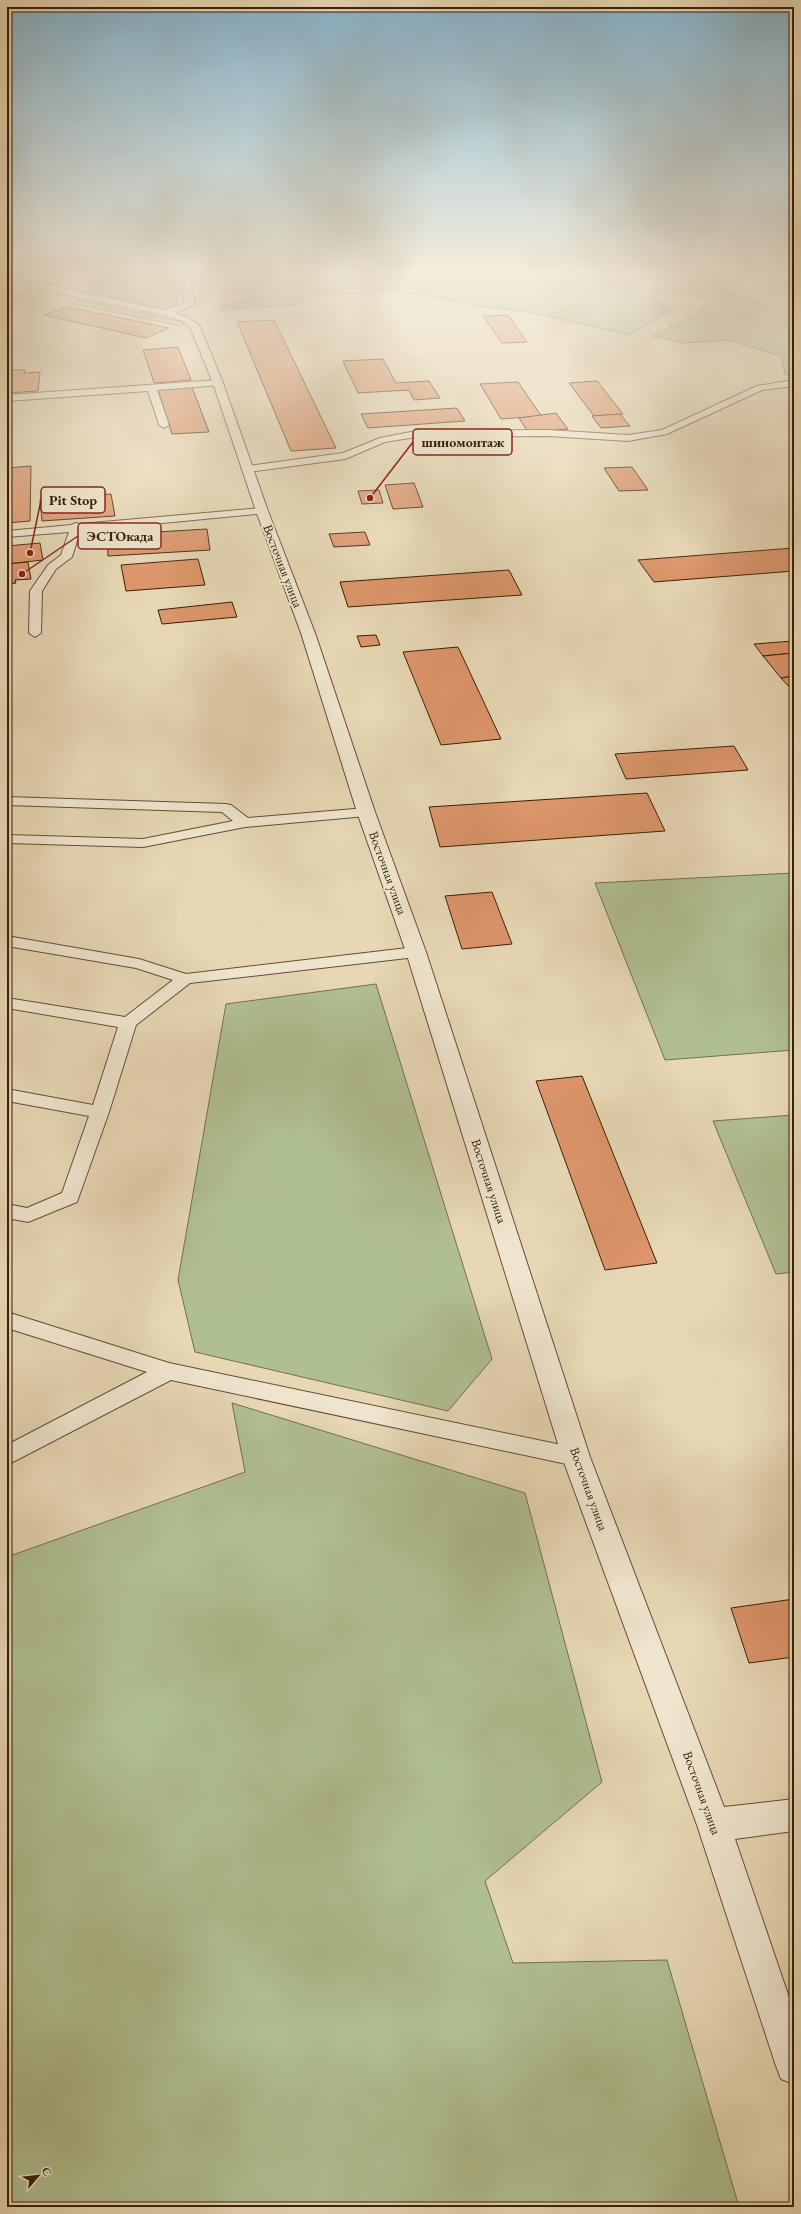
<svg xmlns="http://www.w3.org/2000/svg" width="801" height="2214" viewBox="0 0 801 2214" font-family="'EB Garamond',serif">
<style>
.green{fill:#b0bf91;stroke:#74704c}
.building{fill:#dd956b;stroke:#392007}
.lines{fill:none;stroke-linecap:round;stroke-linejoin:round}
.lane-casing{stroke:#644e32;stroke-width:2}
.street-casing{stroke:#644e32;stroke-width:2}
.lane{fill:#efe5ce;fill-rule:evenodd}
.street{fill:#efe5ce;fill-rule:evenodd}
.labels{text-anchor:middle;dominant-baseline:central;stroke-width:4;stroke-linejoin:round;paint-order:stroke}
.street-label{font-size:13px;fill:#392007;stroke:#efe5ce}
.leader{fill:none;stroke:#8f2418;stroke-width:1.5}
.callout-dot{fill:#8f2418;stroke:#efe5ce;stroke-width:1.5}
.callout{fill:#efe5ce;stroke:#8f2418;stroke-width:1.5}
.callout-label{font-size:14px;text-anchor:middle;font-weight:bold;fill:#392007}
</style>
<rect width="100%" height="100%" fill="#e7d7b4"/>
<filter id="stains"><feTurbulence type="fractalNoise" baseFrequency=".005" numOctaves="4"/><feColorMatrix values="0 0 0 0 .2 0 0 0 0 .09 0 0 0 0 .02 0 0 0 .5 -.17"/></filter>
<radialGradient id="worn" r=".72"><stop offset=".6" stop-color="#630" stop-opacity="0"/><stop offset="1" stop-color="#630" stop-opacity=".3"/></radialGradient>
<g class="green">
<polygon points="13,270 177,270 177,276 172,278 175,282 178,307 162,309 7,273"/>
<polygon points="195,270 369,270 366,272 393,273 405,270 524,270 517,276 593,284 679,277 794,313 794,376 785,374 781,356 728,340 683,343 653,336 696,314 711,302 688,293 655,295 669,311 630,335 525,311 477,306 402,291 318,295 296,305 225,309 221,307 254,298 256,291 201,288"/>
<polygon points="79,300 187,323 180,326 71,303"/>
<polygon points="794,873 794,1050 665,1060 595,883"/>
<polygon points="376,984 492,1359 448,1411 195,1352 178,1280 226,1004"/>
<polygon points="794,1115 794,1272 776,1274 713,1121"/>
<polygon points="232,1403 525,1493 602,1782 485,1881 513,1963 667,1960 739,2207 7,2207 7,1557 245,1472"/>
</g>
<g class="building">
<polygon points="7,293 20,296 7,301"/>
<polygon points="68,307 169,328 146,338 44,315"/>
<polygon points="508,315 527,342 502,343 483,316"/>
<polygon points="274,320 336,448 291,451 237,322"/>
<polygon points="178,347 191,380 154,383 143,350"/>
<polygon points="383,359 396,383 429,381 440,398 414,400 409,390 358,393 343,361"/>
<polygon points="13,366 12,370 25,370 24,373 40,372 38,391 7,393 7,367"/>
<polygon points="597,381 623,414 594,416 569,383"/>
<polygon points="518,382 540,414 542,416 501,419 480,384"/>
<polygon points="192,387 209,432 172,434 158,390"/>
<polygon points="457,408 465,421 368,428 361,414"/>
<polygon points="556,413 568,429 528,432 519,418"/>
<polygon points="620,414 630,426 601,428 592,416"/>
<polygon points="31,466 30,521 7,523 7,468"/>
<polygon points="632,467 648,490 619,491 604,468"/>
<polygon points="414,483 423,507 393,509 385,485"/>
<polygon points="379,490 383,503 362,504 358,491"/>
<polygon points="111,494 115,516 42,521 40,499"/>
<polygon points="207,529 210,550 108,556 107,535"/>
<polygon points="365,532 370,545 334,547 329,534"/>
<polygon points="40,543 43,560 7,564 7,546"/>
<polygon points="794,548 794,571 654,582 638,560"/>
<polygon points="198,559 205,585 126,591 121,565"/>
<polygon points="28,562 31,579 15,580 16,583 7,584 7,564"/>
<polygon points="509,570 522,595 348,607 340,582"/>
<polygon points="232,602 237,617 162,624 158,610"/>
<polygon points="376,635 380,645 361,647 357,636"/>
<polygon points="794,641 794,653 763,656 754,644"/>
<polygon points="458,647 501,739 441,745 403,652"/>
<polygon points="794,653 794,676 781,678 763,656"/>
<polygon points="794,676 794,690 792,690 781,678"/>
<polygon points="734,746 748,770 626,779 615,754"/>
<polygon points="647,793 665,831 440,847 429,807"/>
<polygon points="492,892 512,944 462,949 445,896"/>
<polygon points="582,1076 657,1263 605,1270 536,1081"/>
<polygon points="794,1599 794,1657 749,1663 731,1608"/>
</g>
<g class="lines">
<g class="lane-casing">
<g id="lane">
<polygon points="218,380 221,381 221,385 157,390 169,425 164,428 159,425 148,391 7,401 7,395"/>
<polygon points="794,380 794,386 762,390 667,434 628,441 548,436 416,437 385,442 345,459 248,472 243,469 248,466 343,453 380,438 416,431 548,430 628,435 662,430 757,386"/>
<polygon points="262,508 267,511 266,513 80,531 72,557 56,569 42,591 41,633 35,637 29,633 30,591 48,565 61,555 69,532 7,537 7,531 71,525 76,523 80,524"/>
<polygon points="7,797 226,804 231,805 248,818 366,808 373,812 366,816 245,827 143,847 7,843 7,835 143,839 233,821 222,812 7,805"/>
<polygon points="7,936 139,959 186,974 416,947 422,949 424,952 422,955 416,957 190,983 136,1025 109,1112 77,1202 28,1222 7,1218 7,1204 27,1208 62,1193 89,1116 7,1101 7,1089 93,1105 118,1027 7,1008 7,998 125,1017 173,980 136,968 7,946"/>
<polygon points="7,1312 169,1363 576,1448 584,1450 587,1457 584,1464 576,1466 171,1380 7,1465 7,1445 147,1372 7,1328"/>
</g>
</g>
<g class="street-casing">
<polygon id="street" points="7,277 165,310 185,303 180,280 185,277 190,280 195,304 175,313 188,317 199,325 223,383 268,511 315,633 375,812 426,952 590,1457 724,1807 794,1799 794,1831 735,1839 794,2012 794,2084 781,2079 776,2066 697,1825 562,1457 406,952 357,812 301,633 256,511 213,383 190,327 182,321 164,315 7,283"/>
</g>
<use href="#lane" class="lane"/>
<use href="#street" class="street"/>
</g>
<linearGradient id="sky" x2="0" y2="1"><stop stop-color="#87b6cf"/><stop offset="0.47" stop-color="#f4eddd"/><stop offset="1" stop-color="#f4eddd" stop-opacity="0"/></linearGradient>
<rect width="801" height="580" fill="url(#sky)"/>
<g class="labels">
<g class="street-label">
<text transform="translate(283 566) rotate(69)">Восточная улица</text>
<text transform="translate(388 873) rotate(70)">Восточная улица</text>
<text transform="translate(489 1181) rotate(72)">Восточная улица</text>
<text transform="translate(589 1489) rotate(70)">Восточная улица</text>
<text transform="translate(702 1793) rotate(70)">Восточная улица</text>
</g>
</g>
<path class="leader" d="M370 498L413 442M30 553L41 500M22 574L78 536"/>
<g class="callout-dot">
<circle cx="370" cy="498" r="4"/>
<circle cx="30" cy="553" r="4"/>
<circle cx="22" cy="574" r="4"/>
</g>
<g class="callout">
<rect x="413" y="429" width="99" height="26" rx="4"/>
<rect x="41" y="487" width="64" height="26" rx="4"/>
<rect x="78" y="523" width="83" height="26" rx="4"/>
</g>
<g class="callout-label">
<text x="463" y="447">шиномонтаж</text>
<text x="73" y="505">Pit Stop</text>
<text x="120" y="541">ЭСТОкада</text>
</g>
<rect width="801" height="2214" fill="none" stroke="#e7d7b4" stroke-width="24"/>
<rect x="8" y="8" width="785" height="2198" fill="none" stroke="#392007" stroke-width="2"/>
<rect x="12" y="12" width="777" height="2190" fill="none" stroke="#392007"/>
<g transform="translate(38 2176) rotate(62)" stroke="#efe5ce" stroke-width="3" paint-order="stroke">
<path d="M0-3L7 15L0 10L-7 15Z" fill="#392007"/>
<text y="-6" font-size="11" font-weight="bold" text-anchor="middle" fill="#392007">С</text>
</g>
<rect width="100%" height="100%" filter="url(#stains)"/>
<rect width="100%" height="100%" fill="url(#worn)"/>
</svg>
